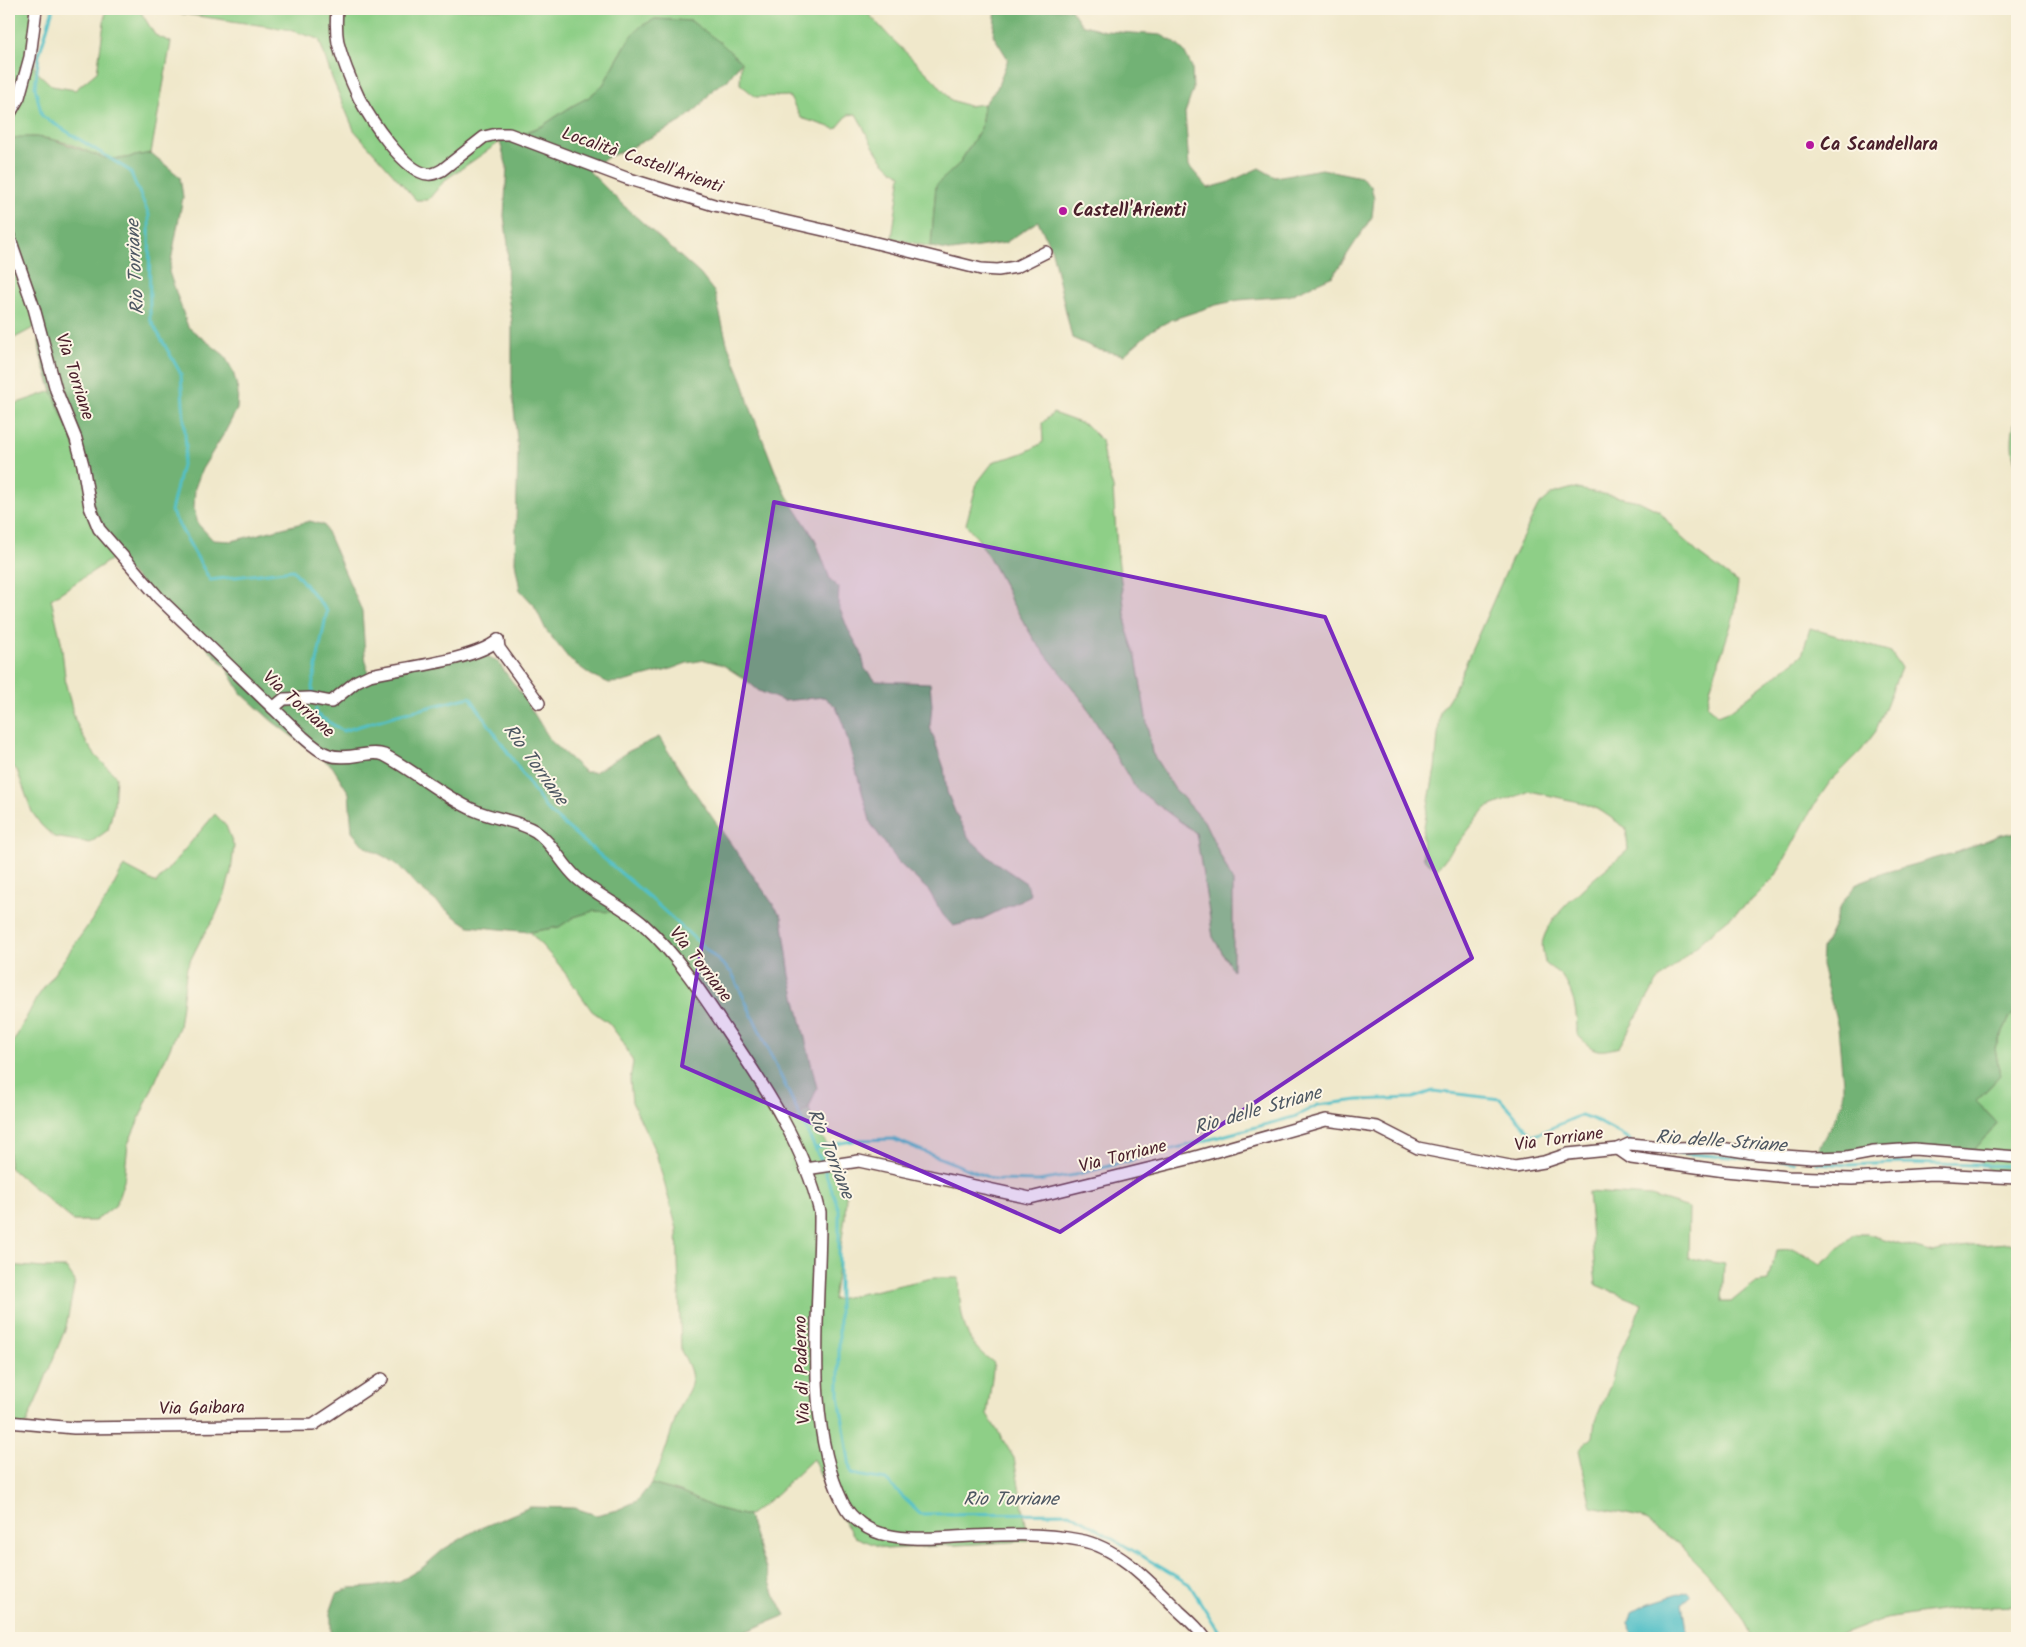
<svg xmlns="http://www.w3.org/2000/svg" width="2026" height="1647" viewBox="0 0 2026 1647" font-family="Kalam,sans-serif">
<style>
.green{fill:#8ecf87;stroke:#6c7759}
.forest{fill:#72b274;stroke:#5e6850}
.water{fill:#52c0c7;stroke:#4e7079}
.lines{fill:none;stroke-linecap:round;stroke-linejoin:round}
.stream{stroke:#52c0c7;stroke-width:3}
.street-casing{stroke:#633d43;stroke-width:14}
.street{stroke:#fff;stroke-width:11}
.marked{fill:#7b2cbf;fill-opacity:0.2;stroke:#7b2cbf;stroke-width:4;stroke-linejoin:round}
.poi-dot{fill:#b5179e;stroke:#fcf5e5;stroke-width:2}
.labels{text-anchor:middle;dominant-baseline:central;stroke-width:4;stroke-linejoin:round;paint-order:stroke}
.poi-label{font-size:18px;font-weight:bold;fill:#4a1f2b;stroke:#fcf5e5;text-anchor:start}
.street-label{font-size:18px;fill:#4a1f2b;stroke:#fcf5e5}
.water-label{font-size:19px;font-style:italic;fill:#4d5762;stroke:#fcf5e5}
</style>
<rect width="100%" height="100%" fill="#fcf5e5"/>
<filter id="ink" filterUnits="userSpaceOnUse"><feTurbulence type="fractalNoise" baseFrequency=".02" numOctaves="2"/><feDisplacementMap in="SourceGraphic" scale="10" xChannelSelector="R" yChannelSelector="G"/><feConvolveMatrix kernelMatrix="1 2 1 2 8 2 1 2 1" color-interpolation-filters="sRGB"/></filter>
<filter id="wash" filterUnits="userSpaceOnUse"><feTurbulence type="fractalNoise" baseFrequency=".0096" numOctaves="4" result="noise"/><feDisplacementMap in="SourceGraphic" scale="20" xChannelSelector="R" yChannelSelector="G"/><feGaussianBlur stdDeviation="1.12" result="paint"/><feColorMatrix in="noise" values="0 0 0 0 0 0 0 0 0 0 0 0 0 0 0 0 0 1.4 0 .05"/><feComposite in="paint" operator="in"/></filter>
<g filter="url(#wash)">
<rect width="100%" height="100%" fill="#f0e8cb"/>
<g class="green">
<path d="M9,9h29l-6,38 3,23 17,16 23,4 22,-18 9,-63h33l16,26 16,7 -20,111c-14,2 -30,8 -45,5 -12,-2 -22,-9 -33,-13 -21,-7 -43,-11 -64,-5z"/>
<path d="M195,9h669l25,27 46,45 16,19 17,6 16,-2 -3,24 -22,36 -23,22 -5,61 -39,-9 9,-63c-24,-12 -32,-39 -45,-61l-8,1 -12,14 -35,-11 -12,-22 -33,1 -16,-13 1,-22 -50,-41 -36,-2 -26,20 -26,46 -14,12 -17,9 -30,20 -42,16 -55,38 -17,20h-12l-62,-70 -22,-52 -13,-39 -33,-10 -109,-16z"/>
<polygon points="9,233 37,326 9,341"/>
<polygon points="52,391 70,432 113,558 51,599 61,641 66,685 75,720 86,742 96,756 116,776 114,806 108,830 90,843 54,837 41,825 32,812 17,770 9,763 9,406"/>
<path d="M2017,411v57c-8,-18 -5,-38 0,-57z"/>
<path d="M1053,413l33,12 15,15 3,18 9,30 4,61 10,81 9,27 16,96 22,35 30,33 29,61v89l-20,-34 -17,-104 -60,-44 -53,-88 -48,-60 -24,-40 -3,-9 -18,-33 -12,-20 -12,-15 11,-41 17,-22c19,-4 33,-8 49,-19l-1,-19z"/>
<path d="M1573,488l66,13 20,10 20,24 20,19 39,29 -4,33 -23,70 -4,20 11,9 13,-5 71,-55 8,-27 81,24 10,16 -25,63 -15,20 -31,31 -16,23 -39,72 -21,21 -44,36 -53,48 -38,65c-22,6 -26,5 -42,-13 0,-19 -2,-40 -14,-56 -4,-6 -13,-10 -18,-15 -1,-7 -4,-17 -2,-23 8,-30 61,-69 85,-90l-2,-22 -25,-17 -18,-8 -53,-12 -44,17 -49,61 -13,-10 -2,-22 13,-68 5,-57 13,-20 57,-129 28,-57 14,-12z"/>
<polygon points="215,814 226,826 234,846 231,872 225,894 214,919 201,939 187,967 179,1027 128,1144 124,1181 116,1205 95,1221 74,1221 9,1167 9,1046 15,1039 36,999 106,900 124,866 156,883"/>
<path d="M593,911l21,1 27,14 22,19 132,173 14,-10 4,17 13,18 13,27 7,24 -1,24 -12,82 99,-22h27c1,23 1,50 17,69 4,6 12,11 18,16l-7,51 27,44 15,83 -143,8 -31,-12 -19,-26 -23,-52 -41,39 -24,18 -33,-8 -35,-16 -29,-8c13,-24 19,-50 28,-76 3,-8 10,-16 12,-24 3,-11 -5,-24 -10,-33l-4,-122 -21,-76 -24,-51 -2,-22 3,-18 -10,-20 -14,-19 -17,-12 -32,-45 -30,-34 29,-5 15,-10z"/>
<polygon points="2017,1011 2017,1181 1992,1173 1971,1154 1997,1123 1976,1101 2000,1076 1995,1048 2010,1017"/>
<polygon points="1588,1192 1651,1196 1689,1208 1688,1258 1724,1264 1722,1302 1731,1302 1754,1283 1768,1281 1776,1250 1793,1249 1821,1264 1855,1234 1867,1234 1933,1253 1959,1247 2017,1242 2017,1606 1960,1608 1885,1619 1835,1638 1753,1638 1740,1614 1707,1573 1680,1546 1641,1517 1591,1507 1579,1450 1593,1437 1595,1421 1612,1381 1617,1358 1630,1333 1642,1304 1596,1285"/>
<polygon points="9,1265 43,1268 66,1268 75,1281 66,1327 39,1394 26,1424 9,1433"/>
</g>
<g class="forest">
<polygon points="996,9 1071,9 1081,24 1105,31 1161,35 1174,42 1184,51 1192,67 1193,90 1185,113 1189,166 1208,188 1227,183 1259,168 1275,177 1322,169 1361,177 1371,186 1374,199 1372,217 1333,276 1288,296 1239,300 1216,305 1171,320 1152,330 1124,355 1099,350 1072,338 1052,251 1038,221 1005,243 952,251 931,247 936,185 959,164 981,128 984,104 997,88 1008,59 993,35"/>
<polygon points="655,19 691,21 721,43 741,62 727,81 714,88 700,106 681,122 628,149 608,157 589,171 623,205 700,274 715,293 727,343 743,382 749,404 775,471 787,496 815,539 830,579 839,588 838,604 848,629 861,652 865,669 876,681 930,683 932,705 930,727 944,768 947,792 956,814 969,838 992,860 1026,883 1031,895 980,920 953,926 943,915 929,891 899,863 871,824 843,724 836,707 824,697 783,701 759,691 746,680 723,665 705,660 687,663 668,670 623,682 609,683 591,675 570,660 546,630 534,605 520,590 515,562 518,452 512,387 512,322 507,290 508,244 504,216 507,167 500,142 542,126 572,106 589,97 603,85 629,39 641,26"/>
<polygon points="19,137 36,137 54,140 105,158 120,159 151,153 180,177 183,197 169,272 188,327 224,355 233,371 238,391 237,409 225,432 202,469 195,488 194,509 198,524 213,540 232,541 310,521 324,525 362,611 365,655 368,674 479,652 497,661 523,696 551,741 585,772 595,772 629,751 659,737 691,787 782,917 790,975 817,1088 809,1108 795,1118 768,1107 755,1096 738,1056 705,1000 641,926 614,912 593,911 574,917 559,927 530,932 469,926 455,917 417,886 400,867 385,857 364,846 352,832 349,793 332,766 273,722 241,693 226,667 151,591 113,558 101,529 79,456 52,391 41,357 37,325 9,233 9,140"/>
<polygon points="2017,832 2017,1011 2010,1017 1995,1048 2000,1076 1976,1101 1997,1123 1971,1154 1815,1155 1843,1102 1843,1083 1838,1027 1821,966 1822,949 1834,925 1842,903 1857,883 1883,873 1958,852 2000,835"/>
<polygon points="651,1484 680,1492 715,1508 748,1516 775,1596 786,1615 730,1638 331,1638 331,1610 337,1593 350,1588 373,1587 398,1582 422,1568 444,1549 476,1530 530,1507 575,1508 596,1515 617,1510 637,1501"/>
</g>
<polygon class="water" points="1688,1591 1692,1595 1683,1603 1688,1638 1635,1638 1628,1623 1631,1612 1644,1605"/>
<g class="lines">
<g class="stream">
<polyline points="53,9 39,55 35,87 42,116 130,171 149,215 150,319 181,374 186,448 171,511 210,580 293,570 327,611 312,687 313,692"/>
<polyline points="316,709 316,714 343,731 393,716 470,697 547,810 649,897 732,973 822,1163"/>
<polyline points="816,1148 857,1140 893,1139 995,1180 1038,1181 1075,1175 1294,1117 1318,1105 1359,1100 1413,1098 1433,1091 1500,1099 1533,1136 1581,1115 1595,1120 1628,1138 1631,1142"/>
<polyline points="1676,1153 1794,1162"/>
<polyline points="1816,1163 1849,1165 1899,1163 2017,1166"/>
<polyline points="824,1169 839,1210 839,1395 851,1474 886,1480 920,1514 1070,1513 1189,1584 1223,1638"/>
</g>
</g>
</g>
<g filter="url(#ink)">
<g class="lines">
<g class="street-casing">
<g id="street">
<path d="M337,9c-1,12 -1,23 1,34 5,19 13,38 21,55 10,19 46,75 69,76 5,1 10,-2 14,-4l42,-33 13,-3h12l117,44 88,27 118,27 149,37 17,1 18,-3 30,-15"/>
<polyline points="9,115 19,97 30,57 36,9"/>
<path d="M9,236l25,72 22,82 20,49 7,26 7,42 9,22 60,69 144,139c21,19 29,23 57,18 8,-1 16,-3 24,0 31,16 58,41 90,55 19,9 43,10 61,21 18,12 27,34 43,48 20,17 46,28 65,45 35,32 60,71 86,110 38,56 75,112 91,178 1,91 -18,207 23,291 8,16 26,29 44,32 22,5 45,3 67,2 41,-2 84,-5 125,3 40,7 72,43 100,71 9,8 19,17 26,27"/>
<polyline points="498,640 499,648 539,703"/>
<path d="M273,708l11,-9 26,-1 21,4 26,-21 13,-6c31,-7 106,-15 128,-35"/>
<polyline points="1618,1149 1631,1158 1725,1171 1788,1177 1852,1179 1933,1174 2017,1178"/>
<polyline points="806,1169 859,1161 1030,1198 1192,1158 1326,1120 1377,1127 1418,1148 1515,1167 1544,1162 1568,1154 1618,1149 1629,1144 1676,1148 1714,1147 1759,1154 1812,1158 1847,1157 1874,1152 1914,1149 2017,1157"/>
<polyline points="9,1422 74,1428 313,1425 382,1379"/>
</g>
</g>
<use href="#street" class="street"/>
</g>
</g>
<path class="marked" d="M774,502l551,115 147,341 -412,274 -378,-166z"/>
<g class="poi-dot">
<circle cx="1810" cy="145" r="5"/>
<circle cx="1063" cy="211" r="5"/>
</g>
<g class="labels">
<g class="poi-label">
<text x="1820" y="145">Ca Scandellara</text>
<text x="1073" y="211">Castell'Arienti</text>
</g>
<g class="street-label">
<text transform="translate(642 161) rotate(19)">Località Castell'Arienti</text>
<text transform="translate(74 377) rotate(72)">Via Torriane</text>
<text transform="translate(298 705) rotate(42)">Via Torriane</text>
<text transform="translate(700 965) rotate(52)">Via Torriane</text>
<text transform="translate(1559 1140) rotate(-8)">Via Torriane</text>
<text transform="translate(1123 1157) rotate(-14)">Via Torriane</text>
<text transform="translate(803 1370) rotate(-92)">Via di Paderno</text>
<text transform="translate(202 1409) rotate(-1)">Via Gaibara</text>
</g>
<g class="water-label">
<text transform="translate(136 267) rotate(-93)">Rio Torriane</text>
<text transform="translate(535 765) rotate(54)">Rio Torriane</text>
<text transform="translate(1258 1111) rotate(-16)">Rio delle Striane</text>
<text transform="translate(1721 1142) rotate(4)">Rio delle Striane</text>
<text transform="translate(830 1154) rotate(68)">Rio Torriane</text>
<text x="1011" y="1500">Rio Torriane</text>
</g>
</g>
<rect width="2026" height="1647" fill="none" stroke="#fcf5e5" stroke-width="30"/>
</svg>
